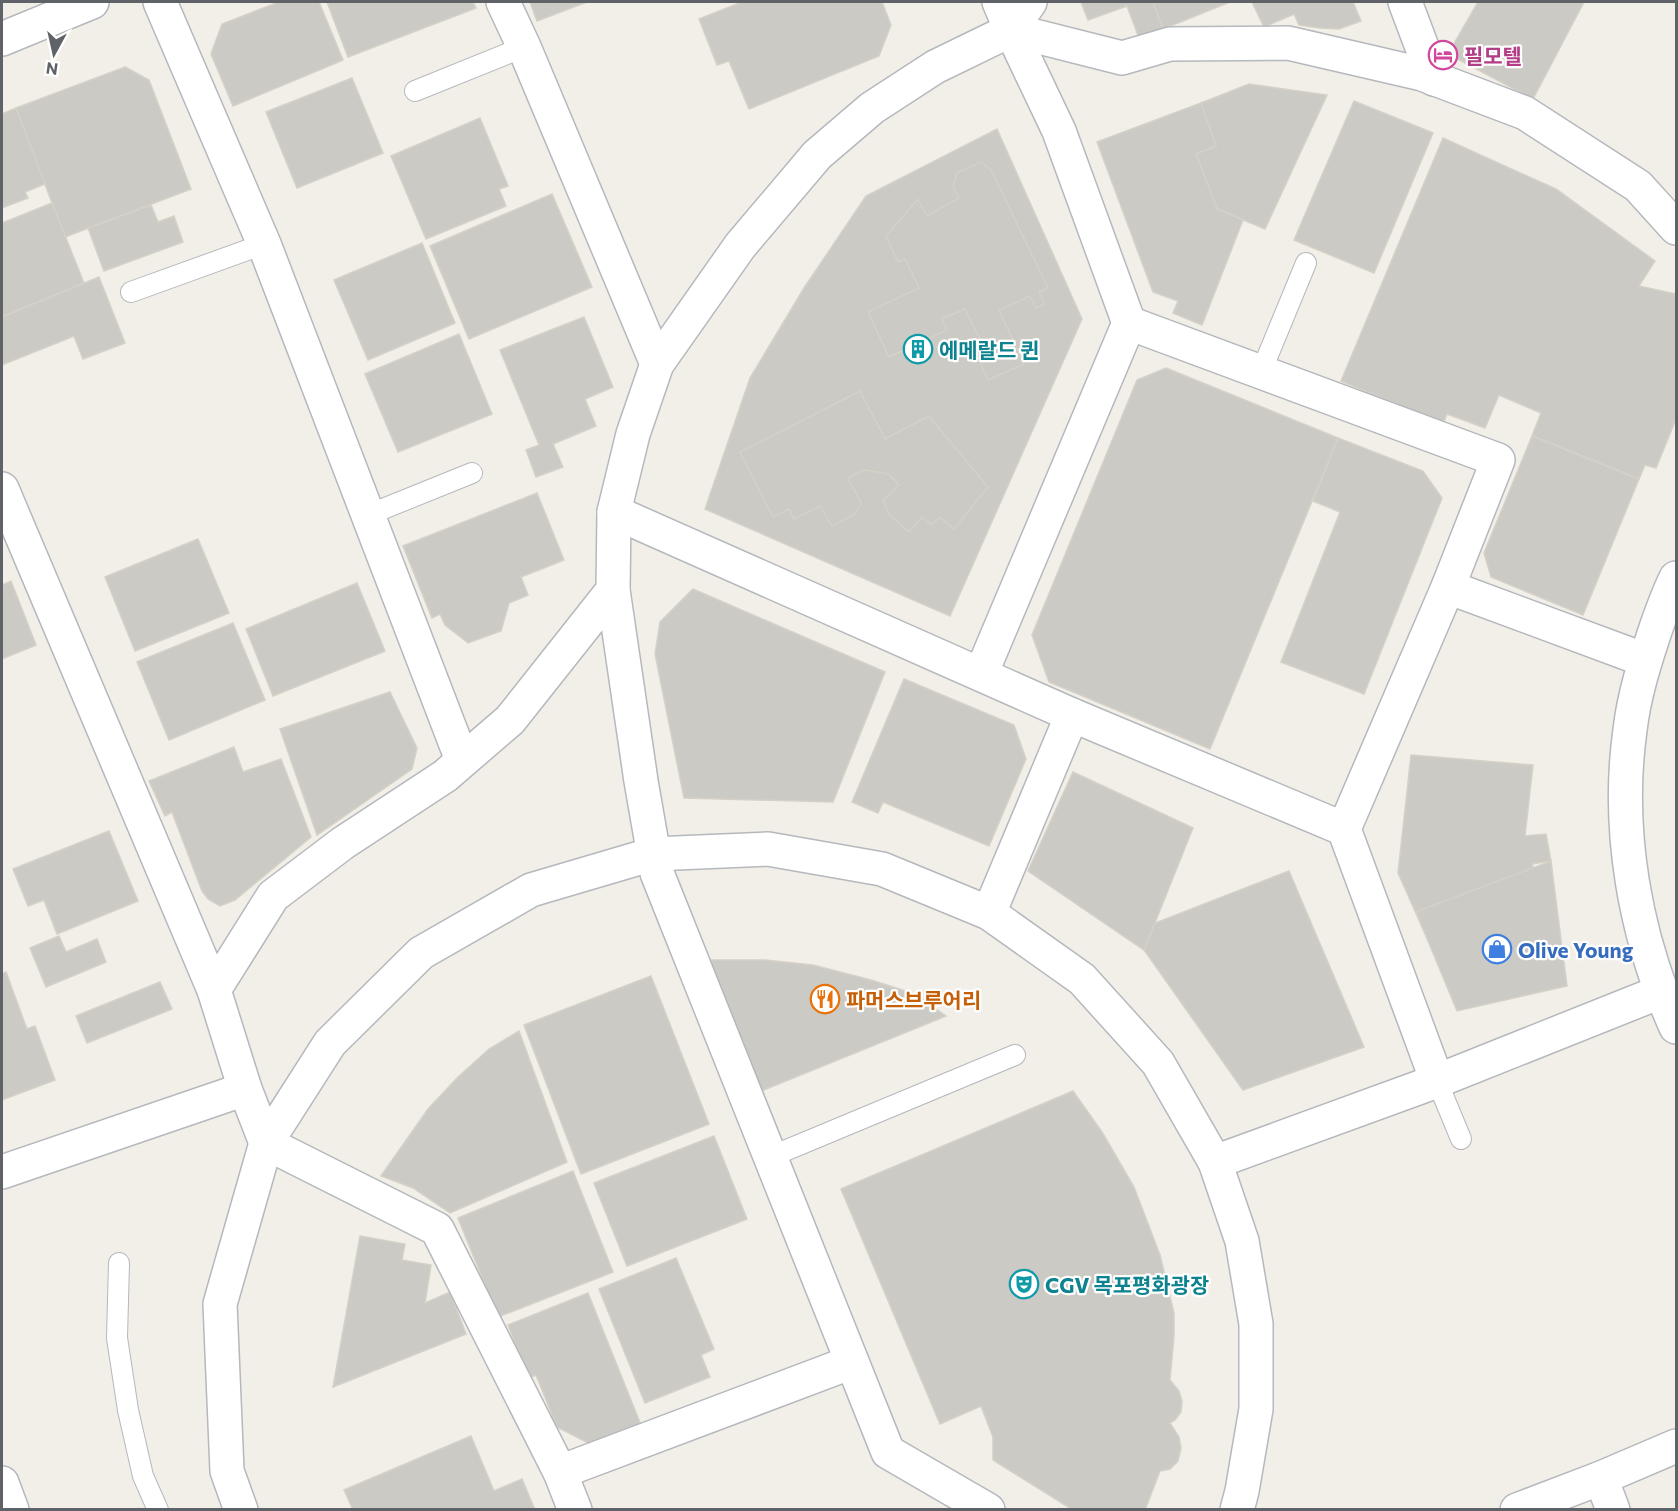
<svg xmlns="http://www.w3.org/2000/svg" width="1678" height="1511" viewBox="0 0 1678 1511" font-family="Commissioner,'Noto Sans KR',sans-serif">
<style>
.building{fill:#cccac5;stroke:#d6d1c6;stroke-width:1.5}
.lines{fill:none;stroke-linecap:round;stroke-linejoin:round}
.service-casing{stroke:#b5b8bc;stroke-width:22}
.minor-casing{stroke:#b5b8bc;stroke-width:36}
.tertiary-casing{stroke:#b5b8bc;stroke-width:36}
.service{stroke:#fff;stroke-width:20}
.minor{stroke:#fff;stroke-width:33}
.tertiary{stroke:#fff;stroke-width:33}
.labels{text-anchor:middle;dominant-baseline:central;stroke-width:4.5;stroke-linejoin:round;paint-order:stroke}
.hotel-label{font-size:21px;font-weight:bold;fill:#b23c85;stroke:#fff;text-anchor:start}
.culture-label{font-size:21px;font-weight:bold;fill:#0d838f;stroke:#fff;text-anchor:start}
.shop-label{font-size:21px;font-weight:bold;fill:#366cbe;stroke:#fff;text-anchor:start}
.food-label{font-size:21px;font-weight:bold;fill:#c56008;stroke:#fff;text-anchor:start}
</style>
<rect width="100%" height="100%" fill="#f1efe8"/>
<g class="building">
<polygon points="279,2 319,2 343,60 233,106 211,54 222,24"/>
<polygon points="327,2 473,2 476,8 348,57"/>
<polygon points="530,2 587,2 537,21"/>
<polygon points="742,2 882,2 891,25 879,56 749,109 729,61 717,65 699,19"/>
<polygon points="1081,2 1153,2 1163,29 1139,38 1127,6 1088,20"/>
<polygon points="1153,2 1230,2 1163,29"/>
<polygon points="1252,2 1353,2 1361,21 1339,29 1320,28 1299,25 1294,14 1264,27"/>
<polygon points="1478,2 1584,2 1533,99 1448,54"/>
<polygon points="125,67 149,80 191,189 65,237 16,108"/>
<polygon points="352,78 383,153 297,188 266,112"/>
<polygon points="1249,84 1327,95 1265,229 1217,209 1196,154 1216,146 1201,103"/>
<polygon points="1354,101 1433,133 1374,273 1294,240"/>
<polygon points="1201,103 1216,146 1196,154 1217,209 1243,220 1202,325 1173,313 1178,301 1153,292 1097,142"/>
<polygon points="16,108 45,184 25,192 28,198 2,208 2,114"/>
<polygon points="480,118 508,186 499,189 506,206 426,239 391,156"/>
<polygon points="997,129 1082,319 950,616 705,509 750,378 804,288 866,196"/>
<polygon points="1443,138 1556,189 1655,261 1639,286 1676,294 1676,419 1656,468 1645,465 1639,479 1532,436 1541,413 1499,395 1485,428 1447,414 1441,429 1392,412 1396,404 1341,381"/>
<polygon points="981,162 991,170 1048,288 1039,292 1044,304 1036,308 1030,296 999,310 1024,364 988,380 972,345 981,341 965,309 942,319 947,330 889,357 868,312 919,288 905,259 898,262 886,236 918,199 927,216 959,198 953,187 957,173"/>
<polygon points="552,194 592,287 469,339 430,246"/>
<polygon points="52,203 84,283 2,317 2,223"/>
<polygon points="151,205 158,222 174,216 183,242 104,271 88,228"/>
<polygon points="422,243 455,323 368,360 334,280"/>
<polygon points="99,277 125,343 83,359 74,336 2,365 2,317"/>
<polygon points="584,317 613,387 585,399 596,426 553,444 563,467 536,477 526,450 539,445 500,350"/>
<polygon points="459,334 492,414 398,452 365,374"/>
<polygon points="1166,368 1338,438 1210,749 1049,682 1032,635 1137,380"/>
<polygon points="860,391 885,439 929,416 988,487 954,529 939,517 932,525 922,517 909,532 889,514 883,500 899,485 889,474 864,470 848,478 861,503 855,514 832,526 820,506 794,519 789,509 773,517 740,452"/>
<polygon points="1532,436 1639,479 1583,615 1491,577 1484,553"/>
<polygon points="1338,438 1423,471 1442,498 1364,694 1281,662 1340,512 1313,501"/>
<polygon points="537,493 564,560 521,577 528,595 509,603 501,631 468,643 445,625 440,614 432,618 403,546"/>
<polygon points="198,539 229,613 135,651 105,577"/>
<polygon points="11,581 36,645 2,659 2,585"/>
<polygon points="357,583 385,651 273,696 246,629"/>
<polygon points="693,589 885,672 833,802 684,798 655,654 660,622"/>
<polygon points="233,623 265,700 169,740 137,662"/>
<polygon points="904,679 1014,725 1026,759 989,846 883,802 878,813 852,802"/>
<polygon points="390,692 417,748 412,769 317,835 280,729"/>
<polygon points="234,747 243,772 281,759 311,837 235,900 220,906 208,899 202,891 172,812 165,816 149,781"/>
<polygon points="1411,755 1533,765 1525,836 1546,834 1551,861 1532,864 1556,938 1447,983 1398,873"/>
<polygon points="1073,772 1193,828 1144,950 1028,871"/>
<polygon points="109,831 138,901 57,934 44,900 28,906 13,869"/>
<polygon points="1551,861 1567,986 1457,1011 1416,912"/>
<polygon points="1289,871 1364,1047 1243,1090 1144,950 1155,923"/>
<polygon points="59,936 66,952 97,939 106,962 46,987 30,948"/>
<polygon points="704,960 765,960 813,965 871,980 915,994 946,1016 761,1091"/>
<polygon points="6,972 27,1029 35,1026 55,1080 2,1100 2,974"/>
<polygon points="651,976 709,1124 581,1174 524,1025"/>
<polygon points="160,982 172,1009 87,1043 76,1016"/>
<polygon points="519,1031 567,1162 450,1213 413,1188 381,1176 428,1109 458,1077 489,1049"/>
<polygon points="1073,1091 1102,1132 1134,1187 1160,1255 1174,1313 1174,1336 1170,1380 1179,1391 1182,1401 1181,1412 1175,1420 1170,1423 1179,1437 1181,1448 1178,1461 1170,1469 1160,1471 1145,1510 1073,1510 993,1460 993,1437 981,1406 940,1424 841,1189"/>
<polygon points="714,1136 747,1219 627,1266 594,1183"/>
<polygon points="573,1171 613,1272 498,1317 458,1218"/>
<polygon points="360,1236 405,1244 402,1260 431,1265 425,1303 450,1292 466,1334 333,1387"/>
<polygon points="676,1258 714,1349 701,1355 710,1377 645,1403 599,1289"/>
<polygon points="588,1293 641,1425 592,1445 557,1427 536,1375 529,1378 508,1325"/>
<polygon points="471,1436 494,1491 522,1479 535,1510 353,1510 344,1490"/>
</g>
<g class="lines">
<g class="service-casing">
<g id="service">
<polyline points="415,91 524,47"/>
<polyline points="131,292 264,244"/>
<polyline points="1261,372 1306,263"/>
<polyline points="368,515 472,473"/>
<polyline points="1437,1081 1461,1139"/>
<polyline points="770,1157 1015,1055"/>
<polyline points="119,1263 117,1338 128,1410 143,1476 158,1510"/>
</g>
</g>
<g class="minor-casing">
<g id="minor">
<polyline points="160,2 264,244 462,760"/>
<polyline points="503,2 524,47 657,364"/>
<polyline points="1405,2 1434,79"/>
<polyline points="1011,30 1122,58 1170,44 1288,43 1422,74 1525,113 1638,186 1676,228"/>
<polyline points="1129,323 1498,460 1448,587 1344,829 1437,1081"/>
<polyline points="2,489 214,990 245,1089 266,1143 437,1229 560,1472 575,1510"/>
<polyline points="614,512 1072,715 1344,829"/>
<path d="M1676,578c-8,16 -14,33 -20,50 -11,33 -22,67 -26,102 -14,100 5,206 46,297"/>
<polyline points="1448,587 1645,660"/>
<polyline points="613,590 641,781 657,873 888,1452 988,1510"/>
<polyline points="981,674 1129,323 1059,131 1011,30 999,2"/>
<polyline points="989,913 1072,715"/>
<polyline points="214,990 273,896 343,843 445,776 510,720 613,590 614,512 633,434 657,364 740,246 817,155 872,108 935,67 1011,30 1030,2"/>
<polyline points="1215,1162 1437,1081 1660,992"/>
<polyline points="2,1172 245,1089"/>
<polyline points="560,1472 852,1362"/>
<polyline points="241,1510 227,1471 220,1304 266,1143 330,1043 421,953 531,890 653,854 768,849 882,869 989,913 1082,979 1158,1063 1215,1162 1242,1241 1256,1324 1256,1409 1242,1491 1237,1510"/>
<polyline points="1517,1510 1601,1478 1676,1446"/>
</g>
</g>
<g class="tertiary-casing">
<g id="tertiary">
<polyline points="2,39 92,2"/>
<polyline points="1601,1478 1613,1510"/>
<polyline points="2,1483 12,1510"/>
</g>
</g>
<use href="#service" class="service"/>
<use href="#minor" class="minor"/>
<use href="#tertiary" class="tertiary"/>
</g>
<defs>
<g id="hotel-ring" transform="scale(1.5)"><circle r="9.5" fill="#fff" stroke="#d1479c" stroke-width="1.5"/><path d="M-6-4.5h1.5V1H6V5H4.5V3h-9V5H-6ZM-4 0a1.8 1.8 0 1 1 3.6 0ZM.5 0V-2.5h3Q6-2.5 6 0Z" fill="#d1479c"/></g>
<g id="building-ring" transform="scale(1.5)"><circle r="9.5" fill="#fff" stroke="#0f9aa8" stroke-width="1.5"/><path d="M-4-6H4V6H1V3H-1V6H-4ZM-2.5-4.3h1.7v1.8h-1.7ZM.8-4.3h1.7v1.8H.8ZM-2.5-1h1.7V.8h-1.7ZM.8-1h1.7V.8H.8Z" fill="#0f9aa8"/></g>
<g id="shop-ring" transform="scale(1.5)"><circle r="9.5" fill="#fff" stroke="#3f7fe0" stroke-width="1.5"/><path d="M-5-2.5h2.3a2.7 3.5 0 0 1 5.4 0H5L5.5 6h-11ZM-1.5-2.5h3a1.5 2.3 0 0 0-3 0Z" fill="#3f7fe0"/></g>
<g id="restaurant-ring" transform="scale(1.5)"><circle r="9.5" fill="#fff" stroke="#e8710a" stroke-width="1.5"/><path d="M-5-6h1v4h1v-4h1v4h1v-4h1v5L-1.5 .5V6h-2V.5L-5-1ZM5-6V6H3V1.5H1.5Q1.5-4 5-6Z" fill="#e8710a"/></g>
<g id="theatre-ring" transform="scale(1.5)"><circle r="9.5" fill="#fff" stroke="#0f9aa8" stroke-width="1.5"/><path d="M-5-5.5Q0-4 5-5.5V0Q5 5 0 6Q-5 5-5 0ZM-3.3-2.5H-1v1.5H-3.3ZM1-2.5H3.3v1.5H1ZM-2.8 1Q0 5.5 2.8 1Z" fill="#0f9aa8"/></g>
</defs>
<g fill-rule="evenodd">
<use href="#hotel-ring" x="1443" y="55"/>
<use href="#building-ring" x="918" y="349"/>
<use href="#shop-ring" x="1497" y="949"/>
<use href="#restaurant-ring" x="825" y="999"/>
<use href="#theatre-ring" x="1024" y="1284"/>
</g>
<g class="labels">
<g class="hotel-label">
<text x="1464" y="55">필모텔</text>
</g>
<g class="culture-label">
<text x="939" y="349">에메랄드 퀸</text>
<text x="1045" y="1284">CGV 목포평화광장</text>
</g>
<g class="shop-label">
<text x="1518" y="949">Olive Young</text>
</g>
<g class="food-label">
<text x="846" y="999">파머스브루어리</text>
</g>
</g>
<rect width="1678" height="1511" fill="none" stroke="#5f6368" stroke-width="6"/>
<g transform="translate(54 54) rotate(188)" stroke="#ffffff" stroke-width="4.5" paint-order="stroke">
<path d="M0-4.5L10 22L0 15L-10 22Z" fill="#5f6368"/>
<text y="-9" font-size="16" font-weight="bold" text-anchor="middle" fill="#5f6368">N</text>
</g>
</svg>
